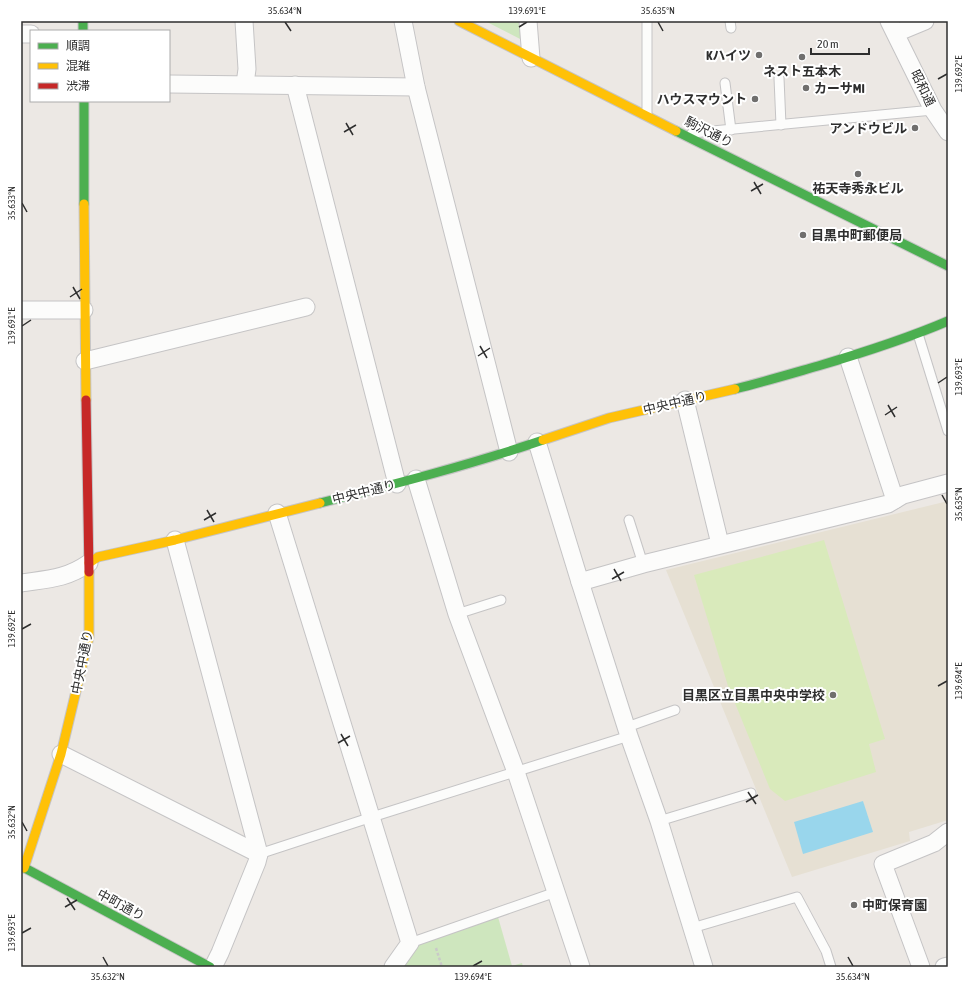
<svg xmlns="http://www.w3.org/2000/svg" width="969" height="988" viewBox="0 0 969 988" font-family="'Asap Condensed','Noto Sans JP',sans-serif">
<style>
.education{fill:#e6e0d3}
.green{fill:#cee6be}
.pitch{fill:#d9eabb}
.water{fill:#99d6ec}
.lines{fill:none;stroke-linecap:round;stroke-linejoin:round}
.lane-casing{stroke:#c5c4c5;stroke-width:11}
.street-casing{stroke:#c5c4c5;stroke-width:19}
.fast-casing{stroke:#c5c4c5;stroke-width:11}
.slow-casing{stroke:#c5c4c5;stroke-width:11}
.jam-casing{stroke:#c5c4c5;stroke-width:11}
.path{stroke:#c9c9c8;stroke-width:2.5;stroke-dasharray:3 2;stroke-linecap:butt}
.lane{stroke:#fcfcfb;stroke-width:9}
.street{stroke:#fcfcfb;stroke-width:17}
.fast{stroke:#4caf50;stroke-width:9}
.slow{stroke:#ffc107;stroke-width:9}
.jam{stroke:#c62828;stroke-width:9}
.ticks{fill:none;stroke:#2e2e2e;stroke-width:1.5}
.poi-dot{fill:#706f6e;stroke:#fff;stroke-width:1.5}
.labels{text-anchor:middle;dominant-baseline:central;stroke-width:4;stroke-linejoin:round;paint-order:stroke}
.poi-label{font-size:13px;font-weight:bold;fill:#2e2e2e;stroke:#fff;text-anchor:end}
.street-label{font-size:13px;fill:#2e2e2e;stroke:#fff}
.neatline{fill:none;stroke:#2e2e2e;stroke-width:1.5}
.ticks-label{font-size:10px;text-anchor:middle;fill:#2e2e2e}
</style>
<rect width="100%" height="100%" fill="#ece8e4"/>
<polygon class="education" points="948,501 948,820 909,832 910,841 792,877 666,570"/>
<g class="green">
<polygon points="485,21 522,21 524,41"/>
<polygon points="498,917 512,966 522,963 523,967 400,967 413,947"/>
</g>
<polygon class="pitch" points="824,540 885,739 869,744 876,772 785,801 770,789 728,686 694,575"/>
<polygon class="water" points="863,801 873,832 803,854 794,822"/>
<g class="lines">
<g class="lane-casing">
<g id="lane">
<polyline points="647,21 647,115"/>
<polyline points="730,21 731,28"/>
<polyline points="779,78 781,125"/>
<polyline points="725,83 731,130"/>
<polyline points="692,133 933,110"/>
<polyline points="918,334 948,431"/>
<polyline points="629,520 643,564"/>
<polyline points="457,614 501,600"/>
<polyline points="627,727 675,710"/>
<polyline points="659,821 751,793"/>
<polyline points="259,854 372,817 629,736"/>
<polyline points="692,928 797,897 826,951 831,967"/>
<polyline points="410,943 556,892"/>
</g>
</g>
<g class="street-casing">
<g id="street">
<polyline points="244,21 247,69 245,84"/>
<polyline points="403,21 416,87 509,452"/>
<polyline points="528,21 531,58"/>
<polyline points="889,21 933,110 948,132"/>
<polyline points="896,33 925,21"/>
<polyline points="21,34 31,34"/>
<polyline points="169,84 416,87"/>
<polyline points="295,85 397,484"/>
<polyline points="21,310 84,310"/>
<polyline points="848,357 895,500"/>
<polyline points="85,361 306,307"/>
<polyline points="685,400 720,544"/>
<polyline points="537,442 580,582 629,736 659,821 704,967"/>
<polyline points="416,479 457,614 516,772 581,967"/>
<polyline points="277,513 410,943 393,967"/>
<polyline points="175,540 259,854 257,862 220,953 213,967"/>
<polyline points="580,582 643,564 888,504 903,495 948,483"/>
<path d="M21,583c27,-4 45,-4 68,-20"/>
<polyline points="61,754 259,854"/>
<polyline points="921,967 883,864 934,843 948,832"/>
<polyline points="944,967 948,966"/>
</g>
</g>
<g class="fast-casing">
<g id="fast">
<polyline points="83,21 83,31"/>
<polyline points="84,101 84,204"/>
<polyline points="676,131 948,266"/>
<path d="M735,389c28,-7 55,-15 83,-23 44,-13 88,-27 130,-45"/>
<path d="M320,503c75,-19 150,-38 223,-63"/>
<polyline points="21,866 210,967"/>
</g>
</g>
<g class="slow-casing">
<g id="slow">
<polyline points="459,21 676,131"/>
<polyline points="84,204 86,400"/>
<polyline points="543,440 609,418 735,389"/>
<polyline points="89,563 98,557 175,540 320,503"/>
<polyline points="24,868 61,754 89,637 89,572"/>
</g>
</g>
<g class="jam-casing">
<polyline id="jam" points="86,400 89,572"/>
</g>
<polyline class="path" points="436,948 442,967"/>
<use href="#lane" class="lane"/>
<use href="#street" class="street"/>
<use href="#fast" class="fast"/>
<use href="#slow" class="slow"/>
<use href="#jam" class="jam"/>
</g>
<path class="ticks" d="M285,22l6,9M658,22l5,9M519,27l8,-5M938,79l9,-5M346,123l7,12M344,132l12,-7M754,182l7,12M751,191l12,-7M22,203l5,9M73,287l7,12M70,297l12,-8M22,326l9,-6M480,346l7,12M478,356l12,-8M938,383l9,-6M888,405l7,12M885,415l12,-8M942,495l5,9M207,510l7,12M204,520l12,-7M614,569l7,12M612,579l12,-7M22,629l9,-5M938,686l9,-5M341,734l7,12M338,743l12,-7M748,792l8,12M746,802l12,-7M22,822l5,9M67,898l8,12M65,907l12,-7M22,933l9,-5M103,957l5,9M848,957l5,9M473,966l9,-5"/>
<g class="poi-dot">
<circle cx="759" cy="55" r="4"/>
<circle cx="802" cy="57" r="4"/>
<circle cx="806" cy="88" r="4"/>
<circle cx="755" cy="99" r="4"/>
<circle cx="915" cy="128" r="4"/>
<circle cx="858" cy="174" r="4"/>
<circle cx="803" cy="235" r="4"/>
<circle cx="833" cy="695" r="4"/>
<circle cx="854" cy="905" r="4"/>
</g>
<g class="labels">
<g class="poi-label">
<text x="751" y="55">Kハイツ</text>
<text x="802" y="71" text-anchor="middle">ネスト五本木</text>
<text x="814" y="88" text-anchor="start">カーサMI</text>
<text x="747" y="99">ハウスマウント</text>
<text x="907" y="128">アンドウビル</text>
<text x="858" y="188" text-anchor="middle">祐天寺秀永ビル</text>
<text x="811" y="235" text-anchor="start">目黒中町郵便局</text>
<text x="825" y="695">目黒区立目黒中央中学校</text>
<text x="862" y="905" text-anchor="start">中町保育園</text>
</g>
<g class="street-label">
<text transform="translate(923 88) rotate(64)">昭和通</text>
<text transform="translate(709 132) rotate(27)">駒沢通り</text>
<text transform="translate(675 403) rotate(-13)">中央中通り</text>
<text transform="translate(364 492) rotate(-14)">中央中通り</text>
<text transform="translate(82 662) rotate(-79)">中央中通り</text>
<text transform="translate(121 905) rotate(28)">中町通り</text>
</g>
</g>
<rect width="969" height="988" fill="none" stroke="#ffffff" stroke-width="44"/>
<rect x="30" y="30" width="140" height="72" fill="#ffffff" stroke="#ababab"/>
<rect x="38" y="43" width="20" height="6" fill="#4caf50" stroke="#ababab"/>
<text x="66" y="50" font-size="12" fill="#2e2e2e">順調</text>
<rect x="38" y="63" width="20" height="6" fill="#ffc107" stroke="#ababab"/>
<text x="66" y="70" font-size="12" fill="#2e2e2e">混雑</text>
<rect x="38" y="83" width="20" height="6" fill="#c62828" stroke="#ababab"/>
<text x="66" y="90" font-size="12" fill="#2e2e2e">渋滞</text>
<path d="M811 48v6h58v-6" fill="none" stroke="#2e2e2e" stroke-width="2"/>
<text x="817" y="48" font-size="12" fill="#2e2e2e" stroke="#ffffff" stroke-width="3" paint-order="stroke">20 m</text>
<rect x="22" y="22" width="925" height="944" class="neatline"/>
<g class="ticks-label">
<text x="285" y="14">35.634°N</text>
<text x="527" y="14">139.691°E</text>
<text x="658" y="14">35.635°N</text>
<text transform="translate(958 74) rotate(-90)" y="4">139.692°E</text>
<text transform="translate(11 203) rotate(-90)" y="4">35.633°N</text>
<text transform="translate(11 326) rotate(-90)" y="4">139.691°E</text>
<text transform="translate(958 377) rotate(-90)" y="4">139.693°E</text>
<text transform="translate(958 504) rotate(-90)" y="4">35.635°N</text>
<text transform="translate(11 629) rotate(-90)" y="4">139.692°E</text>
<text transform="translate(958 681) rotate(-90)" y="4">139.694°E</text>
<text transform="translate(11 822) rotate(-90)" y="4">35.632°N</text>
<text transform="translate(11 933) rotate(-90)" y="4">139.693°E</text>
<text x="108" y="980">35.632°N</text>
<text x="473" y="980">139.694°E</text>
<text x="853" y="980">35.634°N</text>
</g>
</svg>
